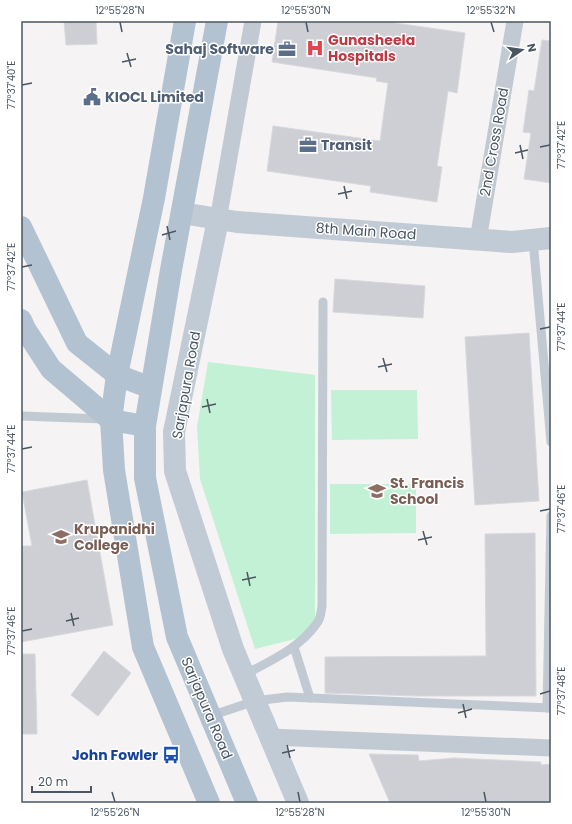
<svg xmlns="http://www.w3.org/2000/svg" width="572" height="824" viewBox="0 0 572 824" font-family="Poppins,sans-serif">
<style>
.green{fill:#c3f1d5}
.building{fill:#cdcfd5;stroke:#d7d9de}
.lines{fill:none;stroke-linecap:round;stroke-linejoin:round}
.lane{stroke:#c1cad2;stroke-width:9}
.street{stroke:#c1cad2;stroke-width:17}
.secondary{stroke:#c1cbd6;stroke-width:22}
.primary{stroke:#b3c2d1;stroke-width:22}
.ticks{fill:none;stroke:#4a5661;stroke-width:1.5}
.labels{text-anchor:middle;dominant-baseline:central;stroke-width:3;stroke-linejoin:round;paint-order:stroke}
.health-label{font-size:14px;font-weight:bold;fill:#be3a42;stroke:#fff;text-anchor:start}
.service-label{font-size:14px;font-weight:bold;fill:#4e5e75;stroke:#fff;text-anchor:start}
.street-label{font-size:14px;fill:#4a5661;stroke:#fff}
.education-label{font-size:14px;font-weight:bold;fill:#785e54;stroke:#fff;text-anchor:start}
.transit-label{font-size:14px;font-weight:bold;fill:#164399;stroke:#fff;text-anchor:end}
.neatline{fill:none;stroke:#4a5661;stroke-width:1.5}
.ticks-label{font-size:10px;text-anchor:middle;fill:#4a5661}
</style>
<rect width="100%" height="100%" fill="#f5f3f3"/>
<g class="green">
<polygon points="208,362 315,375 315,634 255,649 200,479 197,427"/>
<polygon points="331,390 417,390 418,439 332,440"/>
<polygon points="330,484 416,484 416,533 330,534"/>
</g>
<g class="building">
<polygon points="64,21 96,21 97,44 66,45"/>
<polygon points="278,21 381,21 465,33 457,93 448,91 437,166 442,167 437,202 370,192 371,186 267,171 273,126 380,141 388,83 376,81 377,78 272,62"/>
<polygon points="542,40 551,41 551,183 524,179 531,133 523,132 529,90 534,91"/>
<polygon points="335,279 425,286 423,318 333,312"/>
<polygon points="529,333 539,501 475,505 465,337"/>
<polygon points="87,480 113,625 21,642 21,546 32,546 22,492"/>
<polygon points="535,533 536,696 417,696 325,693 325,657 486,656 485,534"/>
<polygon points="104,651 131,673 98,716 71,695"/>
<polygon points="21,654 35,654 37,734 21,734"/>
<polygon points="369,754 418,755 419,761 454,758 541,762 541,765 551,764 551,803 390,803"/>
</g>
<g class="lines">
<g class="lane">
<polyline points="533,240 551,442"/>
<polyline points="21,416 104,419"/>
<polyline points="294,647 310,698"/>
<path d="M244,675c26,-14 56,-27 73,-52 4,-4 4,-12 5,-17l1,-304"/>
<polyline points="547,708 551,516"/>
<polyline points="210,716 255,701 287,697 551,708"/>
</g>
<g class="street">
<polyline points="218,220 253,21"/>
<polyline points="478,240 515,21"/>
<polyline points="270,737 551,748"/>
</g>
<g class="secondary">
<polyline points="182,213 237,222 512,242 551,238"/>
<polyline points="218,220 174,432 175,471 233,649 298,803"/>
</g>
<g class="primary">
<polyline points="185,21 154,198 117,375 111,420 114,470 143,647 209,803"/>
<polyline points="217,21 171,270 145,426 145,478 177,637 247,803"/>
<polyline points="21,227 77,343 117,375 151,388"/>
<polyline points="21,320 25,329 51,369 111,420 145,426"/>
</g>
</g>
<path class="ticks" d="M120,22l2,10M306,22l2,10M491,22l3,10M127,53l4,14M122,62l14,-3M22,85l10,-2M520,145l3,14M540,147l10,-2M515,153l13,-3M344,186l3,13M338,194l14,-3M167,226l3,14M162,235l14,-4M22,267l10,-2M540,329l10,-2M383,358l4,14M378,367l14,-3M207,399l3,14M202,407l14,-3M22,449l10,-2M540,511l10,-2M423,531l4,14M418,540l14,-3M247,572l3,14M242,580l14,-3M71,613l3,13M66,621l13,-3M22,631l10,-2M540,694l10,-3M463,704l3,14M458,713l14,-4M287,745l3,13M282,753l13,-3M112,792l3,10M298,792l2,10M484,792l2,10"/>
<defs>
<g id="hospital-bare" transform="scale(1.38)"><path d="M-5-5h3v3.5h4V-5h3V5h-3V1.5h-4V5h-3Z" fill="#e0444e" stroke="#fff" stroke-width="2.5" paint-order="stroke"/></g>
<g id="office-bare" transform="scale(1.38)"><path d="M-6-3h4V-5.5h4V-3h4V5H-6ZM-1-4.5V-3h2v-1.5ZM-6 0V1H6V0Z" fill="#5c6f8a" stroke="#fff" stroke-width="2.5" paint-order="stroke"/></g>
<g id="civic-bare" transform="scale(1.38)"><path d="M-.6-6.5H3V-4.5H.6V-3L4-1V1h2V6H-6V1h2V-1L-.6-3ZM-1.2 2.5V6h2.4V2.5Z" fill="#5c6f8a" stroke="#fff" stroke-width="2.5" paint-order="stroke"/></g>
<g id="school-bare" transform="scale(1.38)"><path d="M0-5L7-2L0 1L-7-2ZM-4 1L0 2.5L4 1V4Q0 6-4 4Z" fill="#8d6e63" stroke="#fff" stroke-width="2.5" paint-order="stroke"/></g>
<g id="university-bare" transform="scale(1.38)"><path d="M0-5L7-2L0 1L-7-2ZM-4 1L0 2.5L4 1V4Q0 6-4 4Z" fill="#8d6e63" stroke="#fff" stroke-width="2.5" paint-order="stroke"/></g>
<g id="bus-bare" transform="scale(1.38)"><path d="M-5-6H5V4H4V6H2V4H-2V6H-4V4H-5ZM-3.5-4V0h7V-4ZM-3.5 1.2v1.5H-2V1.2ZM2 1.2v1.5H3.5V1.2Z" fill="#1a4fb4" stroke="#fff" stroke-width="2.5" paint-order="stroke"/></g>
</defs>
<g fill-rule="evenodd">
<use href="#hospital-bare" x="315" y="48"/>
<use href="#office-bare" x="287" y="49"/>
<use href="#civic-bare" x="92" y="97"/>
<use href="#office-bare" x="308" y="145"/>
<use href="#school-bare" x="377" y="491"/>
<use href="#university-bare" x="61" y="537"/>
<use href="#bus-bare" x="171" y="755"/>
</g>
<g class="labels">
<g class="health-label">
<text x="328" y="40">Gunasheela<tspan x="328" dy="16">Hospitals</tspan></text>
</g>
<g class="service-label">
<text x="274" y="49" text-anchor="end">Sahaj Software</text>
<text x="105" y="97">KIOCL Limited</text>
<text x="321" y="145">Transit</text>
</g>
<g class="street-label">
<text transform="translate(494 142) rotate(-80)">2nd Cross Road</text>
<text transform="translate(366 231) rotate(4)">8th Main Road</text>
<text transform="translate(186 385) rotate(-80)">Sarjapura Road</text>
<text transform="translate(207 708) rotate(67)">Sarjapura Road</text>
</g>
<g class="education-label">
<text x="390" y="483">St. Francis<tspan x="390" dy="16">School</tspan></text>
<text x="74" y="529">Krupanidhi<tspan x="74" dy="16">College</tspan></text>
</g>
<g class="transit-label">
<text x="158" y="755">John Fowler</text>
</g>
</g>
<rect width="572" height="824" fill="none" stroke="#ffffff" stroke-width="44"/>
<g transform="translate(522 50) rotate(77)" stroke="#ffffff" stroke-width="3" paint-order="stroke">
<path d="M0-3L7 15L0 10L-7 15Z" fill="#4a5661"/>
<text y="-6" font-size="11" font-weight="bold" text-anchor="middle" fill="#4a5661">N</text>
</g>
<path d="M32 786v6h59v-6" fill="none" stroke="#4a5661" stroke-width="2"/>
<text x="38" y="786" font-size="12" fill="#4a5661" stroke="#ffffff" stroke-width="3" paint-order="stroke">20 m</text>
<rect x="22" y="22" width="528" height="780" class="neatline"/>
<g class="ticks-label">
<text x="120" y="14">12°55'28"N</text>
<text x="306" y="14">12°55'30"N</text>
<text x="491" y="14">12°55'32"N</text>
<text transform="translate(11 85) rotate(-90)" y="4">77°37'40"E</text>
<text transform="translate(561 145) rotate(-90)" y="4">77°37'42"E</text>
<text transform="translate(11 267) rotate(-90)" y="4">77°37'42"E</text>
<text transform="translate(561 327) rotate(-90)" y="4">77°37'44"E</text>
<text transform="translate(11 449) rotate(-90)" y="4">77°37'44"E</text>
<text transform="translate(561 509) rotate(-90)" y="4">77°37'46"E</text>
<text transform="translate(11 631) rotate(-90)" y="4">77°37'46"E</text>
<text transform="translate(561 691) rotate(-90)" y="4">77°37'48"E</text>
<text x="115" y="816">12°55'26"N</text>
<text x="300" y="816">12°55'28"N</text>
<text x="486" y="816">12°55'30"N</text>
</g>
</svg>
